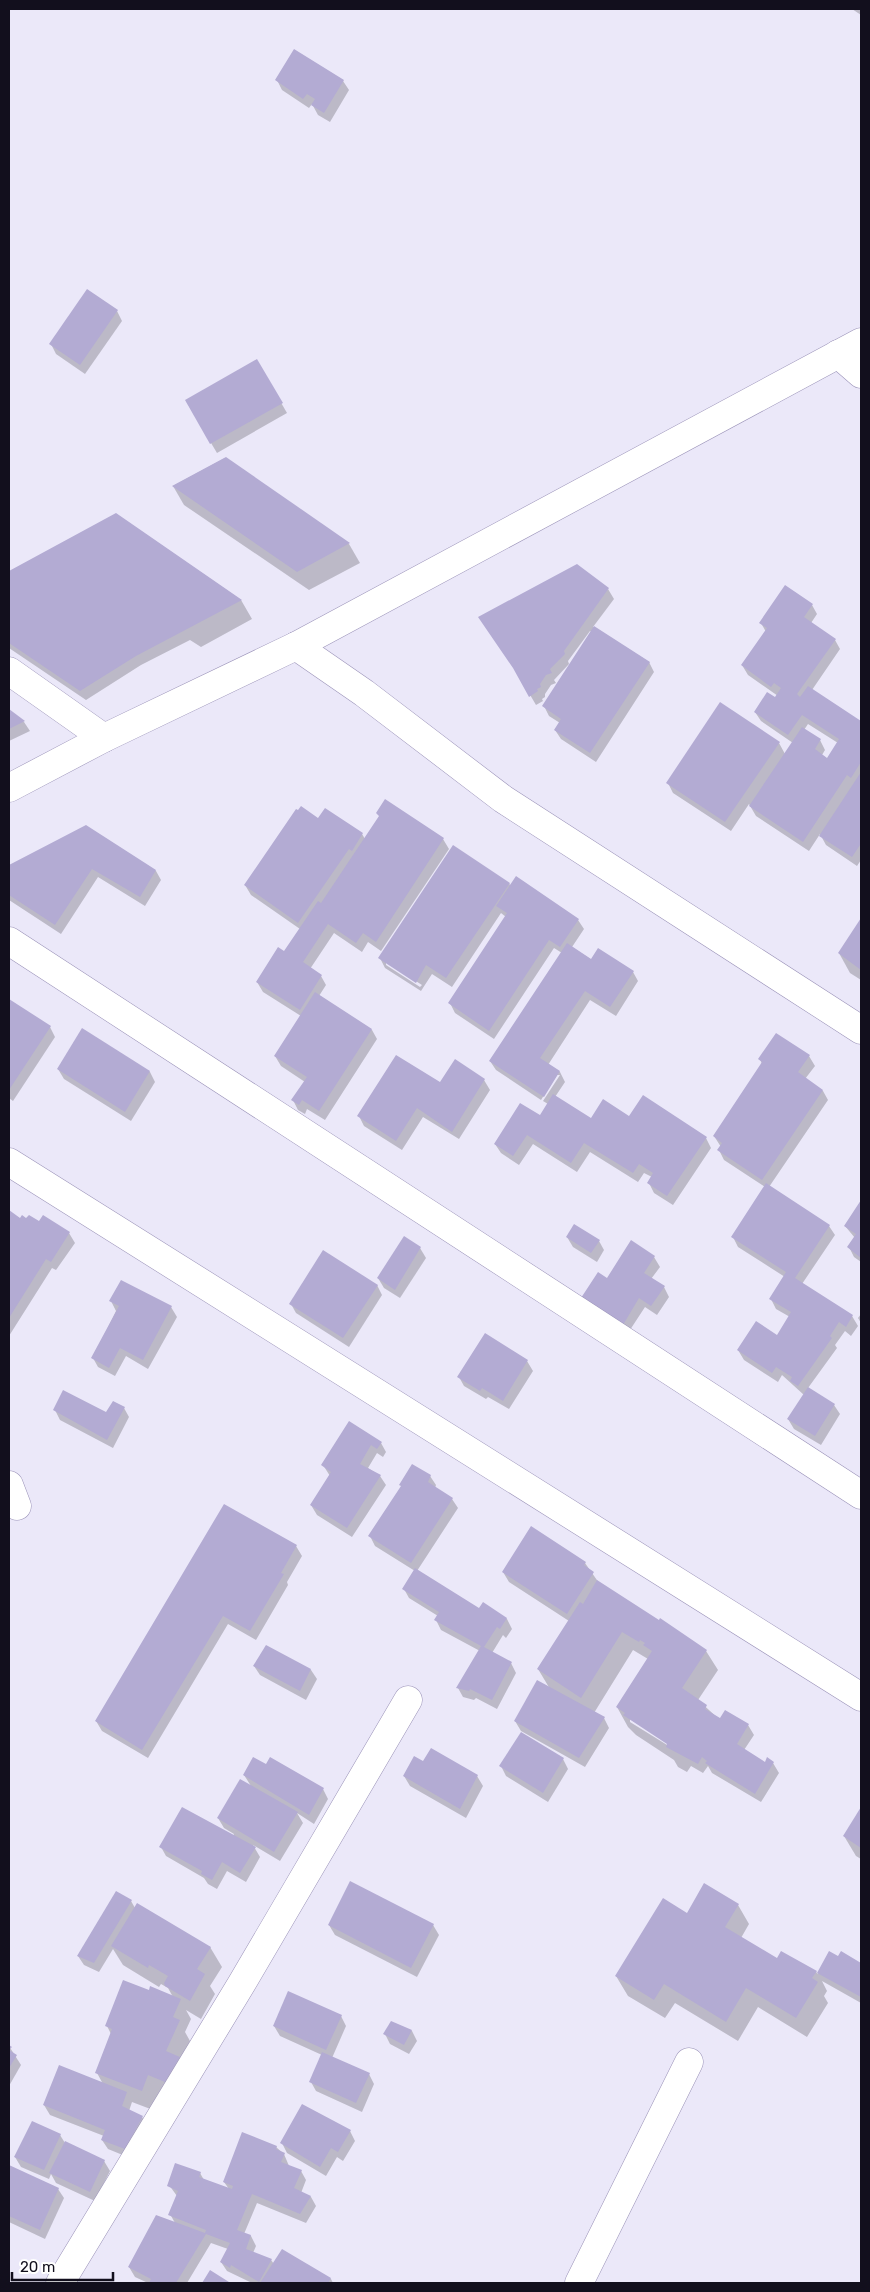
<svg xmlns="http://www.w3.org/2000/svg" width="870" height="2292" viewBox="0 0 870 2292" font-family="Rubik,sans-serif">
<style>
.shadow{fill:#0003;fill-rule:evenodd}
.building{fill:#b3abd3}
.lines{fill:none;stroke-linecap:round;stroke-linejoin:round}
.minor-casing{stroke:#9a92b8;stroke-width:29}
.tertiary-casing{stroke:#9a92b8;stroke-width:29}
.minor{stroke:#fff;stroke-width:28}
.tertiary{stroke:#fff;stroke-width:28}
</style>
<rect width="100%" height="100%" fill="#ebe8f9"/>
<g class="shadow">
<polygon points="852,9 861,9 861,15"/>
<polygon points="277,80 343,81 349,90 330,122 318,115 312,104 309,108 282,90"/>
<polygon points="117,311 122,321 85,374 56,354 51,344"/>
<polygon points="257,361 287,413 217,453 186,401"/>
<polygon points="225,458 349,544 360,563 309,590 184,505 173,486"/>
<polygon points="116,514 241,600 252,619 201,647 190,640 141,665 86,700 9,648 9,572"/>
<polygon points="608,589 614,599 593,627 649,662 654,672 596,762 561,739 555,730 560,723 549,716 544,706 592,632 590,631 568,661 569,664 554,680 556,683 551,685 545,694 545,697 542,699 543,701 536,705 519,676"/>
<path d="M812,605l5,9 -6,9 24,17 5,9 -28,41 49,33v137l-4,6 -31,-21 -6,-11 -11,17 -53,-35 -7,-12 -18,27 -58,-38 -5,-10 111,-40 6,11 8,-11 -32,-22 -6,-9 23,-16 -30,-21 -6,-10 24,-33 -5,-9zM808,724l30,19 -10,16 -6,-4 3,-5 -5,-10 -16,-10z"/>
<polygon points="9,711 24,722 30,731 9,741"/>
<polygon points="386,801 443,839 449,849 381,951 368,942 362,952 334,933 310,969 321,976 326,985 319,996 372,1030 377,1039 325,1120 307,1109 305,1114 298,1110 293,1100 305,1082 281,1066 275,1056 301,1016 263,992 257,982 285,952 300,929 251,895 245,885 319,820 325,810 362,834 365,839 380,817"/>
<polygon points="86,827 156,871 161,880 145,906 98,877 61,934 9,900 9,866"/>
<path d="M509,884l69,36 6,9 -12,18 20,13 41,12 5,9 -22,35 -26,-16 -42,65 12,7 5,10 -10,15 36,22 38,-1 77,20 5,10 -38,57 -19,-12 -5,-10 3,-6 -8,-4 -6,9 -48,-30 -13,20 -44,-28 -14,21 -18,-12 -6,-9 45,-27 8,-13 -5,-3 17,-26h-3l-16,25 -45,-30 -6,-9 72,-108 -8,-5 -60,91 -39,-26 -5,-10 56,-86 -5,-4 -49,74 -20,-13 -11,17 -36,-23 -5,-10zM386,962l36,23 -2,2 -34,-22z"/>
<polygon points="861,920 861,980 850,973 839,953"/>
<polygon points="9,1000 50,1027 55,1037 13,1101 9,1098"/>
<polygon points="82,1030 150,1072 155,1082 131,1121 64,1079 58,1069"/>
<polygon points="809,1056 815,1066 805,1079 823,1091 828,1100 769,1187 829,1226 835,1235 802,1284 852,1316 858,1326 851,1336 845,1331 835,1345 837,1348 808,1388 834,1405 840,1414 821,1445 794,1429 788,1419 804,1395 782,1375 778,1382 744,1360 738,1350 777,1337 790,1317 776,1309 771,1299 785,1277 738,1247 733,1237 765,1187 724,1160 719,1150 721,1147 714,1136 762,1064 760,1059"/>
<polygon points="484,1080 490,1090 459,1139 423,1117 402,1150 364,1126 359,1116 440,1084"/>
<polygon points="861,1202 861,1262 854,1257 849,1247 855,1238 845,1226"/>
<polygon points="9,1212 21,1219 39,1223 69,1233 75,1243 56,1270 52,1268 9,1336"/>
<polygon points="567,1237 599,1241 604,1250 597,1262 573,1247"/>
<polygon points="420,1248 426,1258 400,1298 384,1288 378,1278"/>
<polygon points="654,1257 660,1267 651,1279 664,1287 669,1297 657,1315 645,1307 628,1333 588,1308 607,1280"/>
<polygon points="377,1285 382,1295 349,1347 296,1313 291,1304"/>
<polygon points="111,1301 171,1307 177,1317 148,1369 126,1356 115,1376 98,1367 93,1358 116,1311"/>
<polygon points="861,1314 861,1323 858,1318"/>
<polygon points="527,1361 533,1371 509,1409 488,1397 486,1399 464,1386 459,1377"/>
<polygon points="124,1408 129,1417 113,1448 60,1420 55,1410 107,1414"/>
<polygon points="350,1423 381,1443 386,1452 383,1457 377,1453 368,1468 380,1476 386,1485 352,1537 317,1515 311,1505 330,1476 323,1465"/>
<polygon points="430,1476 436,1485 435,1488 452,1499 458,1508 417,1571 479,1610 483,1604 507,1619 512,1629 506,1638 503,1635 492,1653 511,1663 516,1673 497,1709 476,1698 474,1700 463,1697 458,1688 480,1651 441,1630 436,1620 438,1616 409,1598 404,1589 415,1571 375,1546 370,1536"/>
<polygon points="225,1506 296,1546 302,1556 287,1582 288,1585 256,1640 228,1624 148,1758 102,1731 96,1721"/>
<path d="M532,1528l53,35 14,20 107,68 12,19 -20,30 22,20 28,5 6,10 -10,15 21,14 3,-5 5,4 6,10 -18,29 -49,-29 -4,-7 -5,7 -12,-7 -4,6 -9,-5 -4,-7 -38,-25 -8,-8 -11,-20 31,-48 -15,-9 -39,63 10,5 5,10 -24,39 -64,-36 -6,-10 35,-32 -12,-20 31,-48 -60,-39 -6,-10zM630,1719l43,27 -1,2 -42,-26z"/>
<polygon points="266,1646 311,1670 317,1679 306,1700 260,1675 254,1666"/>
<polygon points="431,1750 477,1776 483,1786 466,1818 410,1786 404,1776 423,1763"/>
<polygon points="563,1759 568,1769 548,1802 506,1776 501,1766"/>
<polygon points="267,1766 323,1789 328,1799 314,1824 297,1813 303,1823 280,1861 253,1845 260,1857 246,1882 227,1871 217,1889 208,1884 204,1878 166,1856 161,1847 233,1836 234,1834 224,1828 218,1818 251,1786 244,1775"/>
<polygon points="861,1810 861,1859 856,1856 844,1836"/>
<polygon points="131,1901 135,1908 210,1947 222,1967 210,1986 215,1994 201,2019 186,2010 191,2019 185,2032 190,2041 181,2061 153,2110 132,2102 129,2111 142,2117 148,2127 130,2158 108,2149 102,2140 104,2136 50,2115 44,2105 103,2084 97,2073 111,2034 107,2026 150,1992 173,1997 168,1988 161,1984 159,1987 123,1965 113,1949 99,1972 84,1965 78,1956"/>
<polygon points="738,1905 749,1924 741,1938 777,1959 816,1972 818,1974 830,1953 839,1958 841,1953 861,1964 861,2003 822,1981 827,1991 824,1996 828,2003 807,2037 758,2007 738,2041 675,2003 665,2018 628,1996 616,1976 687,1914"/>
<polygon points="329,1925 433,1925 439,1935 417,1977 335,1935"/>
<polygon points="341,2016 346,2026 332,2058 369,2074 374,2084 362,2112 316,2091 311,2082 322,2055 280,2036 274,2026"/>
<polygon points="392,2023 412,2031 417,2041 409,2054 390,2044 385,2034"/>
<polygon points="9,2046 21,2065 9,2086"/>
<polygon points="33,2123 60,2135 65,2143 104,2161 110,2171 95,2201 56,2183 51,2174 49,2179 21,2167 15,2157"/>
<polygon points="350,2131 355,2141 343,2161 337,2157 326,2176 287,2153 282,2143"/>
<polygon points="276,2147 284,2154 289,2166 301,2171 306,2180 301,2193 311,2197 316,2206 306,2223 257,2203 244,2234 251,2236 256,2246 253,2253 271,2260 274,2264 282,2250 331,2279 333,2283 252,2283 227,2271 221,2262 228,2249 211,2243 187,2283 148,2283 135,2277 129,2267 175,2223 170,2214 177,2196 169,2185 200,2173 204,2180 229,2189 224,2182"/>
<polygon points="9,2166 58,2189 64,2198 45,2239 9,2222"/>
</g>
<g class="building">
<polygon points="294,49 344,80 324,113 311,105 315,99 307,94 303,99 275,80"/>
<polygon points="87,289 118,310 80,365 49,344"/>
<polygon points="257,359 283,403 210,444 185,400"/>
<polygon points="226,457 350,543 297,572 172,486"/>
<polygon points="116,513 242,600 136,656 80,691 9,643 9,571"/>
<polygon points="577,564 609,588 564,651 565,654 550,669 552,673 546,675 540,684 541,687 537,689 538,691 529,697 513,668 478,617"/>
<polygon points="785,585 813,604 804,617 836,639 797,694 800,697 808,686 861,721 861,762 851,778 847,775 803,842 749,806 802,727 821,739 815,749 827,758 839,739 802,715 788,735 754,712 767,692 775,697 781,688 774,683 771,687 741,665 767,628 759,623"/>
<polygon points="594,626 650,662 590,753 554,730 561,719 542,706"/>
<polygon points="720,702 780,742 725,822 666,783"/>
<polygon points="9,709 25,721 9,729"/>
<polygon points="861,772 861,846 860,845 852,857 819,836"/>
<polygon points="385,799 444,838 376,942 363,933 356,943 328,924 303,962 322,975 300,1010 256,982 278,947 284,951 318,901 321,903 379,816 376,813"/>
<polygon points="301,806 318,818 325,808 363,833 352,851 349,849 298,923 244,885 296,809 298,810"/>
<polygon points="86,825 156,870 140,897 92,869 55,925 9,895 9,865"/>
<polygon points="453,845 510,883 446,978 426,965 416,983 378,958"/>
<polygon points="516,876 579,919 560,947 549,940 489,1031 448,1003 507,913 496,906"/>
<polygon points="861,918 861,970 838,953"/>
<polygon points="567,943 591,959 598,948 634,971 610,1007 585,991 540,1058 560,1071 544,1097 489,1061"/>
<polygon points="315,992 372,1029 319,1111 302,1100 299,1105 291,1100 307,1077 274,1056"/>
<polygon points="9,999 51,1026 9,1090"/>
<polygon points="82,1028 150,1071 125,1112 57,1069"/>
<polygon points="776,1033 810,1055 798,1072 823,1090 762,1180 717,1150 722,1143 713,1136 762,1062 758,1059"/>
<polygon points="396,1055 440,1082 455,1059 485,1079 452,1132 417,1108 396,1141 357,1116"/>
<polygon points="553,1094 591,1118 603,1099 629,1116 643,1095 707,1137 667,1196 647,1183 653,1173 639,1164 633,1173 584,1143 571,1163 527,1135 513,1156 494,1144 520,1103 540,1115"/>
<polygon points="766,1183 830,1225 795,1278 853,1315 846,1327 839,1322 830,1336 832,1338 798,1386 790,1381 792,1377 776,1367 772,1373 737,1350 756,1321 777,1335 791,1312 769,1299 786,1272 731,1237"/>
<polygon points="861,1200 861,1258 847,1247 856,1234 844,1226"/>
<polygon points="9,1210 20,1218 22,1215 26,1218 29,1215 39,1221 43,1215 70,1232 51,1262 46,1259 9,1318"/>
<polygon points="574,1224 600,1240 591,1253 566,1237"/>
<polygon points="404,1236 421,1247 395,1290 377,1278"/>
<polygon points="631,1240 655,1256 644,1273 665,1286 651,1306 639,1298 623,1325 581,1298 598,1272 607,1278"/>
<polygon points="323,1250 378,1285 343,1338 289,1304"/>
<polygon points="121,1280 172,1306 143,1360 120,1348 109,1368 91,1358 119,1306 109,1301"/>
<polygon points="485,1333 528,1360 503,1401 482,1388 480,1391 457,1377"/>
<polygon points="808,1387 835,1404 815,1436 787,1419"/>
<polygon points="63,1390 106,1412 113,1401 125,1407 107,1440 53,1410"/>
<polygon points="349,1421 382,1442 377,1449 371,1445 360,1464 381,1475 347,1528 310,1505 331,1472 321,1465"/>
<polygon points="412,1464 431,1475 428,1482 453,1498 411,1563 368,1536 401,1486 399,1485"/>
<polygon points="224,1504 297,1545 281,1573 284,1574 250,1631 223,1616 142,1750 95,1721"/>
<polygon points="531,1526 586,1562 584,1565 594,1572 567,1614 502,1572"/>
<polygon points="415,1568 479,1608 483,1602 507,1618 500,1629 497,1627 484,1647 512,1662 492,1700 470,1689 469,1691 456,1688 481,1646 434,1620 439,1612 402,1589"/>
<polygon points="597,1580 659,1620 660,1618 707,1650 682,1688 707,1705 705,1709 720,1718 725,1710 749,1724 737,1744 765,1762 767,1757 774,1762 755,1794 705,1763 707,1761 702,1757 698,1764 666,1747 667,1744 623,1715 625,1713 616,1707 652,1651 643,1645 645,1643 640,1640 639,1642 622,1632 581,1698 537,1669 580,1602 583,1604"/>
<polygon points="266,1645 311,1669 300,1691 253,1666"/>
<polygon points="537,1680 605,1717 579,1758 514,1721"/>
<polygon points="521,1732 564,1758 543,1793 499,1766"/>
<polygon points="431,1748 478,1775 460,1809 403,1776 414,1756 423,1761"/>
<polygon points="253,1757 266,1764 270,1757 324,1788 309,1815 243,1775"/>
<polygon points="240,1779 298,1812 274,1852 217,1818"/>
<polygon points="182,1807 256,1847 240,1873 222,1862 212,1880 201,1874 202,1871 159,1847"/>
<polygon points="861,1807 861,1848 843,1836"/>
<polygon points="350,1881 434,1924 411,1968 328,1925"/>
<polygon points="704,1883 739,1904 725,1927 777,1958 781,1951 817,1971 812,1978 818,1982 796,2018 746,1988 726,2022 664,1984 654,2000 615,1976 663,1898 687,1913"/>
<polygon points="116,1891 132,1900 94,1963 77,1956"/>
<polygon points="137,1903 211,1947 197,1969 205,1974 190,2001 165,1986 164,1983 168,1976 149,1965 148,1968 111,1946"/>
<polygon points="829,1951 838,1956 841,1951 861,1963 861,1997 817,1973"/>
<polygon points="123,1980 149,1990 150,1986 181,1999 173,2017 180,2020 166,2051 180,2057 165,2082 148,2075 142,2091 95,2073 112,2029 105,2026"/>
<polygon points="288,1991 342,2015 326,2050 273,2026"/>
<polygon points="391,2021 412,2030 404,2045 383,2034"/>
<polygon points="9,2045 12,2047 9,2050 17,2055 9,2068"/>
<polygon points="322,2052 370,2073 356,2103 309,2082"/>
<polygon points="59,2065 127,2092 122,2106 143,2116 125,2149 101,2140 105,2130 43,2105"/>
<polygon points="302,2104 351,2130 338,2152 331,2148 320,2167 280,2143"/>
<polygon points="32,2121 61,2134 44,2170 14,2157"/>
<polygon points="242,2132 277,2146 276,2149 285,2153 281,2162 302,2170 294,2188 311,2196 300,2214 252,2194 237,2230 251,2235 246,2249 272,2259 259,2282 231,2265 230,2268 220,2262 230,2243 206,2234 176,2283 149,2283 151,2279 128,2267 156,2215 205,2233 206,2230 168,2215 178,2191 167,2186 175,2163 201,2172 199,2177 232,2189 233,2186 223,2182"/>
<polygon points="65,2141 105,2160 90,2192 49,2173"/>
<polygon points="9,2165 59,2188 40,2230 9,2216"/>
<polygon points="282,2249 331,2278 328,2283 260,2283"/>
<polygon points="210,2270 229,2282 232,2283 202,2283"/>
</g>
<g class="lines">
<g class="minor-casing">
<g id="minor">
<polyline points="838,354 861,374"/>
<polyline points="296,646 364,693 503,799 861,1030"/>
<polyline points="9,671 104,738"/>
<polyline points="9,941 861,1495"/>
<polyline points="9,1162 861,1697"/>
<polyline points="9,1485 17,1506"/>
<polyline points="60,2283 242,1983 408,1700"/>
<polyline points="579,2283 689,2062"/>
</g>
</g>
<g class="tertiary-casing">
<polyline id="tertiary" points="9,788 104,738 296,646 861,342"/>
</g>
<use href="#minor" class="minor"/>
<use href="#tertiary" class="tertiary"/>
</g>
<rect width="870" height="2292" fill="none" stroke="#120f1d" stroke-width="20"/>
<path d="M12 2272v8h101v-8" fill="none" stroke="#120f1d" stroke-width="2.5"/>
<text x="20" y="2272" font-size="15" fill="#120f1d" stroke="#ffffff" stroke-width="4" paint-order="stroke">20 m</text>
</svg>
